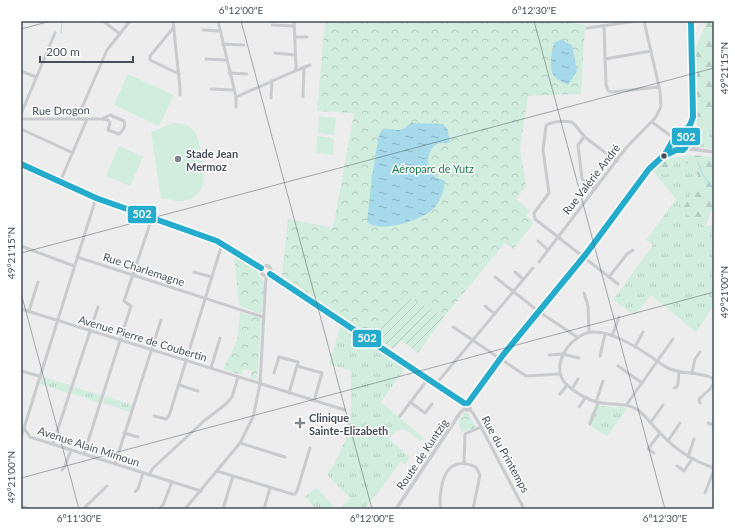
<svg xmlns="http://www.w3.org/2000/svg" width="735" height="530" viewBox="0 0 735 530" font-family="Lato,sans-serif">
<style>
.grass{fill:url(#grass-tufts)}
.forest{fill:url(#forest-firs)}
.park{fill:url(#park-crowns)}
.garden{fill:url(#garden-furrows)}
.pitch{fill:#d1eddd}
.water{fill:url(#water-ripples)}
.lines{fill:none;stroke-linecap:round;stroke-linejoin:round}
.stream{stroke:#a6d9ea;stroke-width:1}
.minor{stroke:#c9cbce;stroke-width:3}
.tertiary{stroke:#c9cbce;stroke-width:3.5}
.primary{stroke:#c4c8cc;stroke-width:4.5}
.bus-1-casing{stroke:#fff;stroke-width:9}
.bus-1{stroke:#25accd;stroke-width:6}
.ticks{fill:none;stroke:#454e59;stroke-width:1;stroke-opacity:0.45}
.bus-dot{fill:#454e59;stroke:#fff;stroke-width:1.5}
.poi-dot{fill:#80868d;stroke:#fff;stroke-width:1.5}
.labels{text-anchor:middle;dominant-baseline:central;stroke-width:3;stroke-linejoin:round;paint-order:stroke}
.street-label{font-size:11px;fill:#454e59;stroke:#fff}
.poi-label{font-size:11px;font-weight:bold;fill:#454e59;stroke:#fff;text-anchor:start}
.park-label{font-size:11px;fill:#18774c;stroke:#fff}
.line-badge{stroke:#fff;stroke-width:1.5}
.badge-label{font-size:11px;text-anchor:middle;font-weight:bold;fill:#fff}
.neatline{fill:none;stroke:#454e59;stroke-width:1.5}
.ticks-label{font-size:10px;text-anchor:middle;fill:#454e59}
</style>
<defs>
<pattern id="grass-tufts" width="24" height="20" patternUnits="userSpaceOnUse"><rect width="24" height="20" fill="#d1eddd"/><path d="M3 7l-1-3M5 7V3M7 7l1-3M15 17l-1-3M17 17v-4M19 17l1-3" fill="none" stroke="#b5cdc0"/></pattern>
<pattern id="forest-firs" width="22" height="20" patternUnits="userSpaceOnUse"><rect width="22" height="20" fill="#d1eddd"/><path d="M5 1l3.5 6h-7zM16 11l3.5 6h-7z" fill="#b5cdc0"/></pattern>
<pattern id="park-crowns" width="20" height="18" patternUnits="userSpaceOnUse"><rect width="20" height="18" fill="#d1eddd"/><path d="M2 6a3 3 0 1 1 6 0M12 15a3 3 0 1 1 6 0" fill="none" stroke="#b5cdc0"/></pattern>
<pattern id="garden-furrows" width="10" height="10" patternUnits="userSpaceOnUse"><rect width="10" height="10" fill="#d1eddd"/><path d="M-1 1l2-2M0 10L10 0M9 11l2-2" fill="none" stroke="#b5cdc0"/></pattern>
<pattern id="water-ripples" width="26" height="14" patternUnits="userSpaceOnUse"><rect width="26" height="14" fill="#a6d9ea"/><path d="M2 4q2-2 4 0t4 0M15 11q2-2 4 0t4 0" fill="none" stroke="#89b2c1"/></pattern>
</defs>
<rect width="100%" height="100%" fill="#eeeded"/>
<g class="grass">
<polygon points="714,115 714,149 701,147 696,145 702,131"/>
<polygon points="673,162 695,164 699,181 684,207 705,227 714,224 714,305 696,332 651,295 635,315 613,300 653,245 646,240 676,199 652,170 656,168 665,175"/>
<path d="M341,325l64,43 -24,34 43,36 -3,3 -17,-12c-7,1 -12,4 -15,10l21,18 -5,8 -4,-4 -18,25 -19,23h-23l9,-11 -23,-23c11,-16 20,-34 23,-54 2,-16 0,-34 1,-50l-22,-7z"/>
<polygon points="42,377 71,385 68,393 40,384"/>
<polygon points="74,387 101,395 99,403 71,393"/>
<polygon points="105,396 132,405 130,412 103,403"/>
<polygon points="598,405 616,408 619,406 627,409 607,436 587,424 594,407"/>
<polygon points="316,487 336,509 316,509 305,497"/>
</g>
<g class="forest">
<polygon points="707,21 714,21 714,115 702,131 697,131 696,48"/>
<polygon points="691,155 714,157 714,205 705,227 684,212 684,207 699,181 695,164 673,162 665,175 656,168 667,159"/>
</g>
<g class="park">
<polygon points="325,21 565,21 585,25 581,94 528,96 520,150 526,186 516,199 530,211 526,216 534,223 513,249 505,243 444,317 405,296 368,334 282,275 288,219 333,228 354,113 317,111"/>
<polygon points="234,255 257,270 260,277 265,281 262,312 260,314 239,305"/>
<polygon points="240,312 260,318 262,320 257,377 254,379 250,378 252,370 244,369 242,375 223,369 237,341"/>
<polygon points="465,412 469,414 476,429 462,432 458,422"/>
</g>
<polygon class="garden" points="405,295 444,317 418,353 401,340 394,349 368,334"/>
<g class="pitch">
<polygon points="128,74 174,95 159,126 114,105"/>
<polygon points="319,116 336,118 334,135 318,133"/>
<path d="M176,123c7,0 15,3 19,9 6,10 7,36 9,48 -2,15 -13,22 -28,21 -6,-1 -8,-3 -15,-2l-10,-67c9,-2 15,-8 25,-9z"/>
<polygon points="317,136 334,138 333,155 316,153"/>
<polygon points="119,146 143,157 130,186 106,176"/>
</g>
<g class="water">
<path d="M562,39l3,3 7,3 5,26 -9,14c-4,-2 -9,-4 -12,-7 -9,-8 -4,-25 -2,-35z"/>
<path d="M411,123l32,1 4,5 3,13c-5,2 -9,0 -13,2 -10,6 -12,22 -4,31 3,3 8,4 12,6 -2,10 -3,17 -10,26 -11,13 -54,27 -68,15l5,-45 7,-43c8,-11 14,-1 24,-5 3,-1 5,-4 8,-6z"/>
</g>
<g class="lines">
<g class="stream">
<polyline points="61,33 62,21"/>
<polyline points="698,162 703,175 714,189"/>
</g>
<g class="minor">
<polyline points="103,21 120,34"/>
<polyline points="173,21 180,88 180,95"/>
<polyline points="218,21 236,97"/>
<polyline points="272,25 294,26"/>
<polyline points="604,26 606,84 608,91 612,92 659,87"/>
<polyline points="174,27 150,56 150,60 179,74"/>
<polyline points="587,28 637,21"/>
<polyline points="203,30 220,31"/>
<polyline points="295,37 307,37"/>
<polyline points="223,44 244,45"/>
<polyline points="275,53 295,55"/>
<polyline points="206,59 226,60"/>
<polyline points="605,59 651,51"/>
<polyline points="21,71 36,77"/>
<polyline points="295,71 310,65"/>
<polyline points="229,73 247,74"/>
<polyline points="211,89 234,90"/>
<polyline points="303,97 304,67"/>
<polyline points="271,98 272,81"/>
<polyline points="236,107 236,97 295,71 296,66 294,21"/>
<polyline points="21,114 55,33"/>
<path d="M21,119h81l6,1 2,3 -2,7 11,4c4,-3 7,-8 5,-13l-14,-6 -8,4"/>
<polyline points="77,119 107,50 130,21"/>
<polyline points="652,122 671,136 675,137"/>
<polyline points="21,129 73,153"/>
<polyline points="584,137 578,145 582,179 595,189"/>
<path d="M617,161c-11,-8 -21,-15 -31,-23 -5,-4 -8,-11 -13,-15 -5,-3 -23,-2 -27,3l-3,24 6,43 -15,20 1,6 83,65"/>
<polyline points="60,182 87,119"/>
<polyline points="96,198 24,428 30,437 201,491"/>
<polyline points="538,241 548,250"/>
<polyline points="21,246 74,266"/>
<polyline points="77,257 263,317"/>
<polyline points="539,262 626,148 656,117 661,106 660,91 644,21"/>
<polyline points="194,272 212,277"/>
<polyline points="515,272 523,279"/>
<polyline points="495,277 538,311 577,337"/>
<polyline points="609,277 627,254 633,250"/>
<polyline points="584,293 588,306 589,332"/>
<polyline points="485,306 495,314"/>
<polyline points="21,309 345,410"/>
<polyline points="29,311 38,282"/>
<polyline points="453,327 526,376 560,374"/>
<polyline points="612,336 619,317"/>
<polyline points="635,347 643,332"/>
<polyline points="549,355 562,354 579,358"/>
<polyline points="600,356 605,334"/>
<polyline points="618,366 642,383"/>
<polyline points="211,368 220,338"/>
<polyline points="21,371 39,376"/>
<polyline points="274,373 279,357 298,362 297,366"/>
<polyline points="692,373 695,359 700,352"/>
<path d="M714,379c-14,-8 -30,-4 -44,-10 -7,-3 -14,-9 -20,-13 -14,-10 -39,-24 -55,-24 -23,-1 -47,34 -29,52 7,7 21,16 31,18 15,4 27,-1 41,8 9,7 15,16 23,24 15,16 32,27 53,34"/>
<polyline points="436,384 533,268"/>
<polyline points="179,385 198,391"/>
<polyline points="674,388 676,388 678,384 679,371"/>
<polyline points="572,389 578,379"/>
<polyline points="289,393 297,366 322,373 314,401"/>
<polyline points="560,394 567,385"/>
<polyline points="410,402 425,413 432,404"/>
<polyline points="596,402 603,381"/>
<polyline points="700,403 699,399 710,389 714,383"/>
<polyline points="627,404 673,339"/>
<polyline points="579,407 586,397"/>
<polyline points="469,409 473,413 481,427 524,509"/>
<polyline points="154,416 166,419 169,416 222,244"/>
<polyline points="400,416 428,379"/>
<polyline points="651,422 663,405"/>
<polyline points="708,423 714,425"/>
<polyline points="590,424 598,403"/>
<polyline points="124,433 138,437"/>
<polyline points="21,437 24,428"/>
<polyline points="668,441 680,423"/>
<polyline points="240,443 285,457"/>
<polyline points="53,444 98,307"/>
<polyline points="654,453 648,449 660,433"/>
<polyline points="84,454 131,306 124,301 152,218"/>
<polyline points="688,457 694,439"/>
<polyline points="115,464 161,320"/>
<polyline points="464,464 465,434 481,427"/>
<polyline points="677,466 684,471 692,459"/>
<polyline points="62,470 65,466 71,450"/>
<polyline points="217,471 292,494 295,494 297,491 310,448"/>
<polyline points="149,475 153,468 204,421 226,404 232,397 238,377"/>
<polyline points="135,492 138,489 143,473"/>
<polyline points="705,493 714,470"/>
<polyline points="160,508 163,505 172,482"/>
<polyline points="83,509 107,486"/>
<polyline points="185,509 240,443 253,417 260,384 266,276"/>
<polyline points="223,509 233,476"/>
<polyline points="264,509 270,488"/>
<path d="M441,509c-2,-6 -1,-12 0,-19 3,-21 13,-33 35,-23l4,8 -7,34"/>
</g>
<g class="tertiary">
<polyline points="687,129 680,136 674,139 672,145 674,149 678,151 691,149 714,152"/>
<polyline points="685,138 687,143 698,149"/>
<polyline points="685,139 693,117 693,111 691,21"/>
<polyline points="665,156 676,150"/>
<polyline points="21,164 96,198 217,241 261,268"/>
<polyline points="261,268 265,266 269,266 271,270 270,274"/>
<polyline points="261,268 262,274 266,276 270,274"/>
<polyline points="270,274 464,403"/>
<path d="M468,403l35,-48 83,-101 57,-78c9,-11 22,-19 29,-31"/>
<polyline points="464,409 467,410 470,408 470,406 468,403"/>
<polyline points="396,509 460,413 464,409"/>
</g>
<polyline class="primary" points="21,507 27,509"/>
<g class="bus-1-casing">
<g id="bus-1">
<path d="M663,156c7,-7 6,-11 11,-17 4,-4 11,-8 15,-13"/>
<polyline points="21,164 96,198 217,241 261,268"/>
<polyline points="270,274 464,403"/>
<path d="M468,403l35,-48 83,-101 63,-85 13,-12 14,-7h7c4,-3 5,-7 2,-11l8,-22 -2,-96"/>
</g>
</g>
<use href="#bus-1" class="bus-1"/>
</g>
<path class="ticks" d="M241,21l131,488M534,21l131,488M21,29l30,-8M21,253l693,-185M21,293l58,216M21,478l693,-186"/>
<circle class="bus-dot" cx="664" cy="156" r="3.5"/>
<g class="poi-dot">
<circle cx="178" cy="159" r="4"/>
<path d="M298 417h4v4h4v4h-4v4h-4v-4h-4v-4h4z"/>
</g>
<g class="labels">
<g class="street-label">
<text transform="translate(61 110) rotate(-1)">Rue Drogon</text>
<text transform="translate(591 179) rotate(-52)">Rue Valérie André</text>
<text transform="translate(144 269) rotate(18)">Rue Charlemagne</text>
<text transform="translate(143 338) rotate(17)">Avenue Pierre de Coubertin</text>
<text transform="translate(89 446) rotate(18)">Avenue Alain Mimoun</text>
<text transform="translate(422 454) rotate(-56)">Route de Kuntzig</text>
<text transform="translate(506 454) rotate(61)">Rue du Printemps</text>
</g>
<g class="poi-label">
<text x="186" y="153">Stade Jean<tspan x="186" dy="13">Mermoz</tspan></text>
<text x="309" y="417">Clinique<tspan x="309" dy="13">Sainte-Elizabeth</tspan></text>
</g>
<g class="park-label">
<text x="433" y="168">Aéroparc de Yutz</text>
</g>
</g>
<g class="line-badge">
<rect x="671" y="127" width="30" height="19" rx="4" fill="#25accd"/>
<rect x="127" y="205" width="30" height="19" rx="4" fill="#25accd"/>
<rect x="352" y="329" width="30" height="19" rx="4" fill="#25accd"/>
</g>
<g class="badge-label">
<text x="686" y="141">502</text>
<text x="142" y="218">502</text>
<text x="367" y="342">502</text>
</g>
<rect width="735" height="530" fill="none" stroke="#ffffff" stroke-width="44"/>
<path d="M40 56v6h93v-6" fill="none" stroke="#454e59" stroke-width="2"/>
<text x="46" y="56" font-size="12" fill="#454e59" stroke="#ffffff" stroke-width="3" paint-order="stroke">200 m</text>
<rect x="22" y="22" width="691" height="486" class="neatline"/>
<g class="ticks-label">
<text x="241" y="14">6°12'00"E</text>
<text x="534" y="14">6°12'30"E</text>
<text transform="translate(724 68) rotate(-90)" y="4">49°21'15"N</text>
<text transform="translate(11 253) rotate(-90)" y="4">49°21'15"N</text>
<text transform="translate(724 292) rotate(-90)" y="4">49°21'00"N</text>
<text transform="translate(11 477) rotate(-90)" y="4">49°21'00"N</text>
<text x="79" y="522">6°11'30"E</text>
<text x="372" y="522">6°12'00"E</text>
<text x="665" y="522">6°12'30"E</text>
</g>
</svg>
